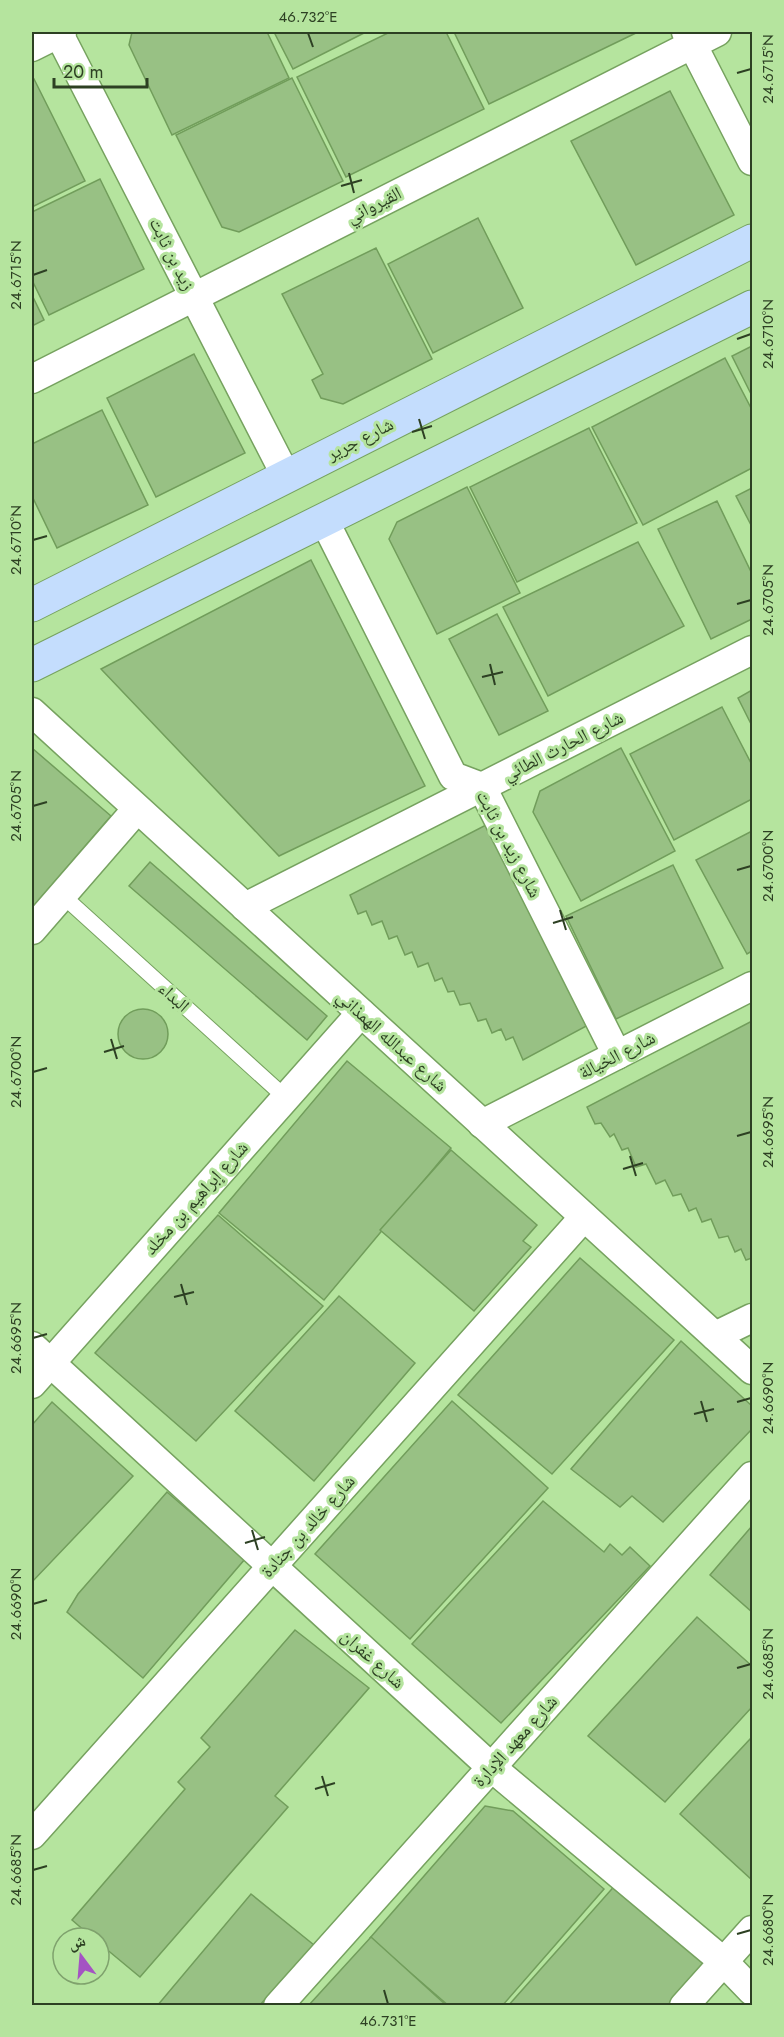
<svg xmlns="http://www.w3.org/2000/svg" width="784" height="2037" viewBox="0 0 784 2037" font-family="Jost,'Noto Naskh Arabic',sans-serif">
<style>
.building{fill:#98c184;stroke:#719d5b;stroke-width:1.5}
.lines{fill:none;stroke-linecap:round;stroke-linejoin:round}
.lane-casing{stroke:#76a25f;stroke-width:17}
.street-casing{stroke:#76a25f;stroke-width:31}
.secondary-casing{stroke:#76a25f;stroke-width:35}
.lane{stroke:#fff;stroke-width:15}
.street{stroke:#fff;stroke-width:28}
.secondary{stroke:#c4ddfd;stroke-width:33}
.ticks{fill:none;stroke:#2d4023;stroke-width:2}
.labels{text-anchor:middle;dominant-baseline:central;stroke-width:6;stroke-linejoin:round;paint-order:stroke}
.street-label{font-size:18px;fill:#2d4023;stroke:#b5e49e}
.neatline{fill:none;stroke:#2d4023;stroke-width:2}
.ticks-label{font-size:15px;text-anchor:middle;fill:#2d4023}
</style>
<rect width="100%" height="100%" fill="#b5e49e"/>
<g class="building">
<polygon points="132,32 267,32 289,78 172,135 129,45"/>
<polygon points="274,32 366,32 293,69"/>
<polygon points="390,32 446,32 484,109 346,177 297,77"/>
<polygon points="454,32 638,32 489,104"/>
<polygon points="292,78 343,181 239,232 222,227 176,135"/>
<polygon points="34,79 85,181 32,207 32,80"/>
<polygon points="670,91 734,215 636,265 571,141"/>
<polygon points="100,179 144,269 49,315 32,280 32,212"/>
<polygon points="478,218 523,308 433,353 388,264"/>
<polygon points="376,248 432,359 343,404 321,398 312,380 323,374 282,294"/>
<polygon points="32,295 44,320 32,326"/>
<polygon points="752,346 752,396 732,356"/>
<polygon points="194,354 245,453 156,497 107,398"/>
<polygon points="725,358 752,410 752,468 643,525 592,427"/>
<polygon points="102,410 148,505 57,548 32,496 32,444"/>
<polygon points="589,428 637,523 517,582 470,487"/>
<polygon points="467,487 520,593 437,634 389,539 397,522"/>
<polygon points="752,488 752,527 736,496"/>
<polygon points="717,501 752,574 752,619 711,639 658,529"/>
<polygon points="638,542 684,626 548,696 503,607"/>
<polygon points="311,560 425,786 279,856 101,669"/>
<polygon points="497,614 548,711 499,735 449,639"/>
<polygon points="752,690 752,726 738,698"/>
<polygon points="722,707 752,765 752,799 674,840 630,754"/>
<polygon points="32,748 111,816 32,908"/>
<polygon points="621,748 675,851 581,901 533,812 540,791"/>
<polygon points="486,825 592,1023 523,1060 513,1037 506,1040 501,1029 492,1033 486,1019 478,1021 470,1003 460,1005 454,991 448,992 442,978 435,981 428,963 418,967 412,952 405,955 397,936 389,939 382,921 372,925 366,911 358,914 350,895"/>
<polygon points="752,831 752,951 747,954 696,860"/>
<polygon points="150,862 327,1016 307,1040 129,886"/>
<polygon points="673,865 723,968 616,1019 566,916"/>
<circle cx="143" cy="1034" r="25"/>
<polygon points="752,1021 752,1258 746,1260 741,1249 735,1252 728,1236 719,1238 711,1219 702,1222 696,1208 689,1211 681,1194 673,1196 665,1180 656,1184 646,1164 636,1167 628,1148 622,1150 614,1134 610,1137 601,1123 595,1124 587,1107"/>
<polygon points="347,1061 451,1148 324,1300 219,1213"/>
<polygon points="451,1150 537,1225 523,1241 531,1247 474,1311 380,1230"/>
<polygon points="218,1215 323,1306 196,1441 95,1353"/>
<polygon points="580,1258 674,1340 552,1474 458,1395"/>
<polygon points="339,1296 415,1363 314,1481 235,1411"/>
<polygon points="681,1341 752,1406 752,1429 663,1522 632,1496 620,1507 571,1469"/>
<polygon points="452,1401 548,1488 410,1639 315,1554"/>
<polygon points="52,1402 133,1476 32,1582 32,1425"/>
<polygon points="167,1492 245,1559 143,1678 67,1612 78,1594"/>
<polygon points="543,1501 604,1552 610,1544 622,1555 630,1547 650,1566 501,1723 412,1644"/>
<polygon points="752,1526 752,1612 710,1575"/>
<polygon points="697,1617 752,1666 752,1707 665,1802 588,1736"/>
<polygon points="295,1630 369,1688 275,1796 288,1807 140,1977 99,1943 99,1938 93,1938 72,1920 185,1789 178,1782 210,1747 201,1738"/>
<polygon points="752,1737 752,1880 680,1814"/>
<polygon points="485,1806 513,1811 604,1889 502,2006 449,2006 370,1938"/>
<polygon points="618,1882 708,1961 668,2006 508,2006"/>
<polygon points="251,1894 314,1945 259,2006 157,2006"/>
<polygon points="371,1937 447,2006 308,2006"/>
</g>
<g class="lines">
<g class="lane-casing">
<polyline id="lane" points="62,895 286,1098"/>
</g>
<g class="street-casing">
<g id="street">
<polyline points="58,32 286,476"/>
<polyline points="686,32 752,161"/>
<polyline points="32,47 62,32"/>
<polyline points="32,379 717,32"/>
<polyline points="324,520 453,776 482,787 617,1055"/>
<polyline points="32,712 752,1370"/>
<polyline points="245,907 752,650"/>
<polyline points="32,930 137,809"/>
<polyline points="482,1124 752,986"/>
<polyline points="715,1336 752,1318"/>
<polyline points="32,1346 491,1767 724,1962 752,1991"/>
<polyline points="32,1384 361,1013"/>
<polyline points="32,1835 584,1217"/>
<polyline points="278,2006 752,1476"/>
<polyline points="684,2006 752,1930"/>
</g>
</g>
<g class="secondary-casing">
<g id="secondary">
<polyline points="32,605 752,241"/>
<polyline points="32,665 752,307"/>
</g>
</g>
<use href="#lane" class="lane"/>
<use href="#street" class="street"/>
<use href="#secondary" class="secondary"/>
</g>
<path class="ticks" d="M308,33l5,14M737,73l14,-4M349,173l5,20M341,186l21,-6M33,275l14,-5M737,339l14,-5M419,419l6,20M412,432l20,-6M33,540l14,-4M737,604l14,-4M490,664l5,21M482,677l21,-5M33,806l14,-4M737,870l14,-4M560,910l6,20M553,923l20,-6M111,1039l6,20M104,1052l20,-6M33,1072l14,-4M737,1136l14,-4M630,1156l6,20M623,1169l20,-6M181,1284l6,21M174,1297l20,-5M33,1338l14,-4M701,1401l6,21M737,1402l14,-4M694,1414l20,-5M252,1530l6,20M245,1543l20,-6M33,1604l14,-4M737,1668l14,-4M322,1776l6,20M315,1789l20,-6M33,1870l14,-4M737,1934l14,-4M384,1990l4,14"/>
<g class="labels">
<g class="street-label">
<text transform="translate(374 205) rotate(-27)">القيرواني</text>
<text transform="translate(172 254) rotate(63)">زيد بن ثابت</text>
<text transform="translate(360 439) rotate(-27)">شارع جرير</text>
<text transform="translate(563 746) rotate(-27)">شارع الحارث الطائي</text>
<text transform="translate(509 844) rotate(62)">شارع زيد بن ثابت</text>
<text transform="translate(174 997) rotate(42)">البداء</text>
<text transform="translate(392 1041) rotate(42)">شارع عبدالله الهمذاني</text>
<text transform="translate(617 1055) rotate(-27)">شارع الخيالة</text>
<text transform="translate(196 1198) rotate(-48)">شارع إبراهيم بن مخلد</text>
<text transform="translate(308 1526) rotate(-48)">شارع خالد بن جنادة</text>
<text transform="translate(373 1659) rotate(42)">شارع غفران</text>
<text transform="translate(515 1741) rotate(-48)">شارع معهد الإدارة</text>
</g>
</g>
<rect width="784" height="2037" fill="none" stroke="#b5e49e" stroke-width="66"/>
<g transform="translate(81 1956) rotate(344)"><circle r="28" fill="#b5e49e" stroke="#7fa26d" stroke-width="1.5"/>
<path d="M0-4.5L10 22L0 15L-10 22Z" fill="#a453c3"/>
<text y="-9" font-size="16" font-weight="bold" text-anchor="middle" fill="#2d4023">ش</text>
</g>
<path d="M54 78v9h93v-9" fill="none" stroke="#2d4023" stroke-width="3"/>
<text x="63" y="78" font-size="18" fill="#2d4023" stroke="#b5e49e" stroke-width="4.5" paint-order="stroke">20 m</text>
<rect x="33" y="33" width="718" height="1971" class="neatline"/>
<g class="ticks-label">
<text x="308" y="22">46.732°E</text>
<text transform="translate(768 69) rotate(-90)" y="5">24.6715°N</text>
<text transform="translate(16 275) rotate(-90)" y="5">24.6715°N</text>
<text transform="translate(768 334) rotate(-90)" y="5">24.6710°N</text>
<text transform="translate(16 540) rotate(-90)" y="5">24.6710°N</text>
<text transform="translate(768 600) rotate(-90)" y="5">24.6705°N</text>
<text transform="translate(16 806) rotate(-90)" y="5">24.6705°N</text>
<text transform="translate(768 866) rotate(-90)" y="5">24.6700°N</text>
<text transform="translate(16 1072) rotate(-90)" y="5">24.6700°N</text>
<text transform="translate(768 1132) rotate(-90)" y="5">24.6695°N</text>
<text transform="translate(16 1338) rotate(-90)" y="5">24.6695°N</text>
<text transform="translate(768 1398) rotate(-90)" y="5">24.6690°N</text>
<text transform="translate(16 1604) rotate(-90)" y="5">24.6690°N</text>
<text transform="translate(768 1664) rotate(-90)" y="5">24.6685°N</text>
<text transform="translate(16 1870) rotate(-90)" y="5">24.6685°N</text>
<text transform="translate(768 1930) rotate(-90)" y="5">24.6680°N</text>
<text x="388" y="2026">46.731°E</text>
</g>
</svg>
